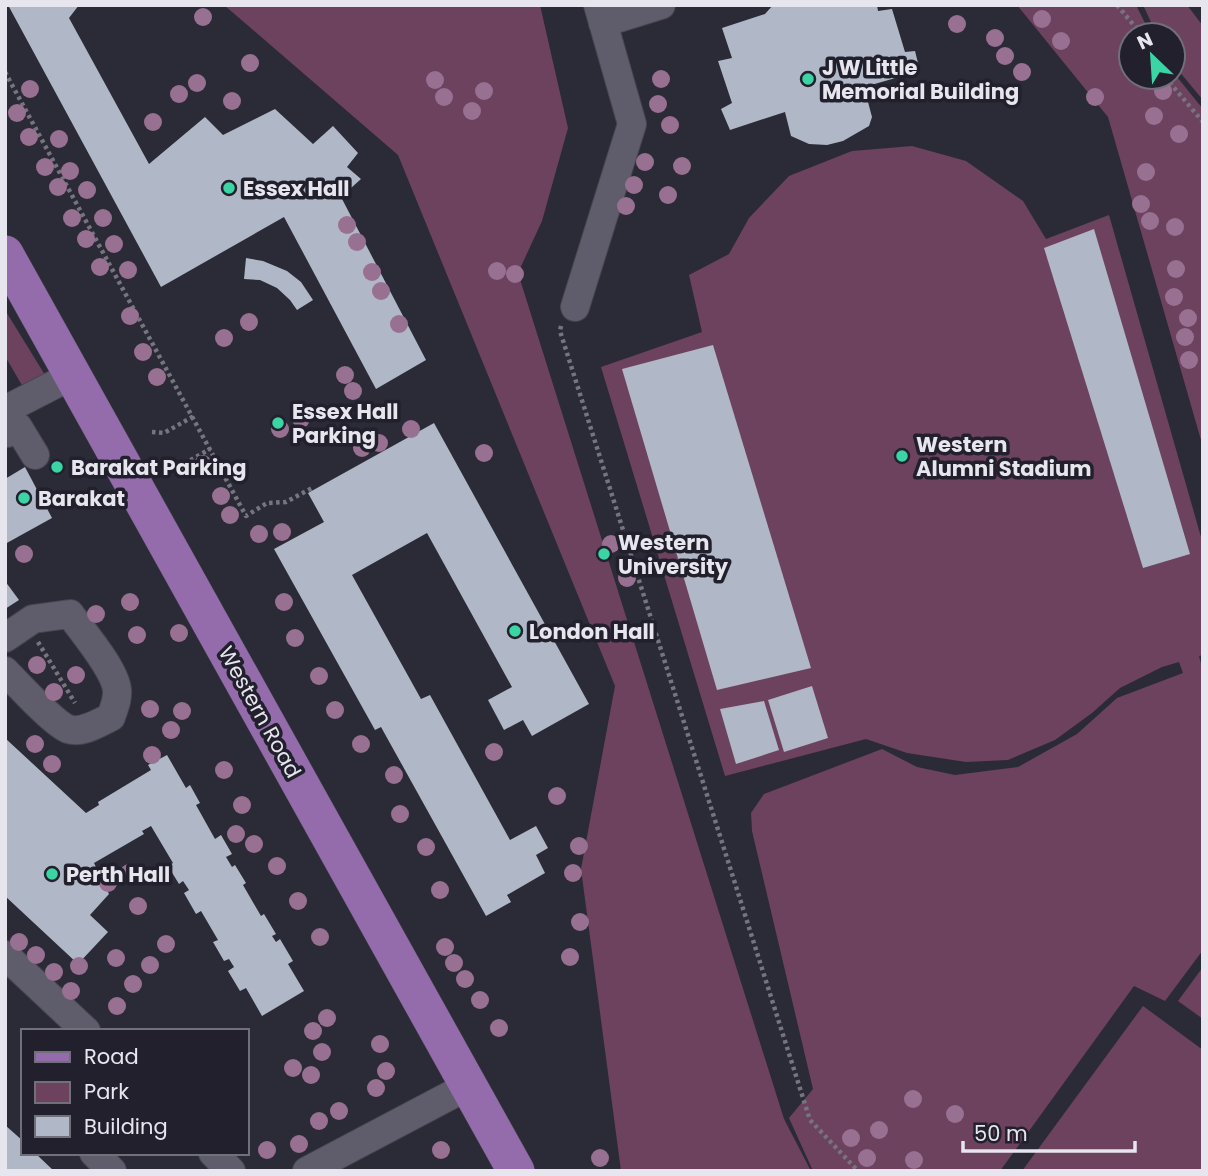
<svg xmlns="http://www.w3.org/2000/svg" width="1208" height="1176" viewBox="0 0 1208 1176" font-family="Poppins,sans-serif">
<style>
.green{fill:#6c425f}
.building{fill:#b0b7c7}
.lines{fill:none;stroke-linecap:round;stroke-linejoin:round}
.minor-casing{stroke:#474550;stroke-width:30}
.major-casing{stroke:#474550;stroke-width:38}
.path{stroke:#75747f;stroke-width:4.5;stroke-dasharray:3.5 3.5;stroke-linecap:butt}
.minor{stroke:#5f5d6c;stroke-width:28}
.major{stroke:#946cac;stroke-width:37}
.tree{fill:#987091}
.poi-dot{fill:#3bd4a4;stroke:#21202c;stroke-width:2.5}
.labels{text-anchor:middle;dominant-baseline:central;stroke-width:7;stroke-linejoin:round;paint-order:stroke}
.poi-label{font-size:21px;font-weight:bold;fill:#e7e6ef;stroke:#21202c;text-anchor:start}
.street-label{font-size:21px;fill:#e7e6ef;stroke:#21202c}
</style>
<rect width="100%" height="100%" fill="#2b2a37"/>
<g class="green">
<polygon points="224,5 540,5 568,128 542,221 518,273 784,1119 811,1171 621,1171 581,869 615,686 398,155"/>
<polygon points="1017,5 1136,5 1151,35 1131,35 1131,77 1173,77 1173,72 1203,109 1203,447 1108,117"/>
<polygon points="1143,5 1187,5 1203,26 1203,100 1173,64 1173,35 1157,35"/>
<polygon points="912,146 966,161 1023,201 1046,239 1109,215 1203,544 1203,655 1199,656 1203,671 1203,950 1165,1001 1134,986 1000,1171 813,1171 789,1118 813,1089 752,831 751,813 764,794 882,749 917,767 955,775 1018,767 1077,734 1117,698 1183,673 1179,662 1162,667 1120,688 1092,713 1055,740 1008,760 966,762 907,753 866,739 725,776 601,367 702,332 689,275 729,254 749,218 789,176 852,151"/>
<polygon points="5,310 45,375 23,387 5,356"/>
<polygon points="1203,967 1203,1019 1178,1001"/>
<polygon points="1143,1006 1203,1050 1203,1171 1022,1171"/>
</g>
<g class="building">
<polygon points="8,5 79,5 69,18 149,164 205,117 223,135 275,109 313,144 333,126 358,153 347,167 361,179 341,197 426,360 376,389 284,217 161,287"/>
<polygon points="773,5 877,5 878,11 892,9 905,52 915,51 920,71 864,87 872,117 869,126 843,141 827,145 809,144 791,136 785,112 730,130 721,109 732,103 718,61 732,58 722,28 765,14"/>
<polygon points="1094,229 1190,554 1143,568 1044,248"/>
<polygon points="246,258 263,261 287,271 301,282 313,300 297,310 290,300 277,288 260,280 244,279"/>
<polygon points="713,345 811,668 717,690 622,369"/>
<polygon points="434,423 589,704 532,736 523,720 504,730 488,700 512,687 427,533 352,575 421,699 430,695 510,840 536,826 548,848 536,855 545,873 507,895 511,902 486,916 381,727 375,730 274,549 324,522 308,493"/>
<polygon points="25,467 52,518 5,544 5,479"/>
<polygon points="5,581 19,600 5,609"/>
<polygon points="812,686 828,738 784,752 768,700"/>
<polygon points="764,701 779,750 736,764 720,709"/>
<polygon points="5,738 86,813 99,805 98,802 151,770 148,765 167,755 186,788 190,785 200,803 196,805 215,839 221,835 232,854 226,857 232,867 235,865 246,883 243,885 261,916 264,914 276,934 272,936 276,942 280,939 293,961 288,964 304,991 262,1016 246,988 240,991 228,971 234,967 229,959 224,961 213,942 218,940 201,911 196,914 184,893 189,890 183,881 179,884 168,866 173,863 151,826 142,831 144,834 94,863 109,894 90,915 108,932 78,964 5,896"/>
<polygon points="5,1125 23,1141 23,1153 35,1153 54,1171 5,1171"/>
</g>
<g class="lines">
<g class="minor-casing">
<g id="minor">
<polyline points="603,23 661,5"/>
<polyline points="575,307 632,124 598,5"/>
<polyline points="5,410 73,375"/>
<polyline points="5,430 7,433 18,427 35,455"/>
<path d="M5,638l28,-19 37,-5c12,17 45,55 47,76 1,9 -3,18 -6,27 -13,6 -29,17 -43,12 -15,-6 -50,-45 -63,-58"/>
<polyline points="5,955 86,1031"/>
<polyline points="94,1153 112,1171"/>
<polyline points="213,1153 231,1171"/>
<polyline points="307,1171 468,1086"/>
</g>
</g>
<g class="major-casing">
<polyline id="major" points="5,254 516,1171"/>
</g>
<g class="path">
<polyline points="1117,5 1142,35"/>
<polyline points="5,72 246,516 267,503 286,502 312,488"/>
<polyline points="1165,77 1203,122"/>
<polyline points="561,326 560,331 810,1120 858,1171"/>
<polyline points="152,432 164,433 194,416"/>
<polyline points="176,475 184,464 210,449"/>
<polyline points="38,642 75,703"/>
</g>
<use href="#minor" class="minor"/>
<use href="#major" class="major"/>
</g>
<g class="tree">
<circle cx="203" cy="17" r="9"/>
<circle cx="1042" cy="19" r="9"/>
<circle cx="957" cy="24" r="9"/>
<circle cx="995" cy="38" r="9"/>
<circle cx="1061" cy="41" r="9"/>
<circle cx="1005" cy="56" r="9"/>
<circle cx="250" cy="63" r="9"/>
<circle cx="1022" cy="72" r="9"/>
<circle cx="661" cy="79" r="9"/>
<circle cx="435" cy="80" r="9"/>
<circle cx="197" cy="83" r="9"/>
<circle cx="30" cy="89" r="9"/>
<circle cx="484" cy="91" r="9"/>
<circle cx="1163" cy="91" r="9"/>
<circle cx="179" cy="94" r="9"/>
<circle cx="444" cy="97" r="9"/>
<circle cx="1095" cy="97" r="9"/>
<circle cx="232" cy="101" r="9"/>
<circle cx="658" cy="104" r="9"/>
<circle cx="472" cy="111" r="9"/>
<circle cx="17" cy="113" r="9"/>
<circle cx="1154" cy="116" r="9"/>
<circle cx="153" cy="122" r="9"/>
<circle cx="670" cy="125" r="9"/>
<circle cx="1179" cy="134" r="9"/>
<circle cx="29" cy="137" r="9"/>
<circle cx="59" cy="139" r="9"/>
<circle cx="645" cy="162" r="9"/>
<circle cx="682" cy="166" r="9"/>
<circle cx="45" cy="167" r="9"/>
<circle cx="70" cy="171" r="9"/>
<circle cx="1146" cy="172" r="9"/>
<circle cx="634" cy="185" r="9"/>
<circle cx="58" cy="187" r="9"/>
<circle cx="87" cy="190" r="9"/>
<circle cx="668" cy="195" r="9"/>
<circle cx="1141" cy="204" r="9"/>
<circle cx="626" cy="206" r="9"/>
<circle cx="72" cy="218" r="9"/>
<circle cx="103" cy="218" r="9"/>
<circle cx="1150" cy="221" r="9"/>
<circle cx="347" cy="225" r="9"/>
<circle cx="1175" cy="227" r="9"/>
<circle cx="86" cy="239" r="9"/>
<circle cx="357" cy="242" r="9"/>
<circle cx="114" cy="244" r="9"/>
<circle cx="100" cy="267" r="9"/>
<circle cx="1176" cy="269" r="9"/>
<circle cx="128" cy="270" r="9"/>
<circle cx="497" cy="271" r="9"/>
<circle cx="372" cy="272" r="9"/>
<circle cx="515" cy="274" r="9"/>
<circle cx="381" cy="291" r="9"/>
<circle cx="1174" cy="297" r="9"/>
<circle cx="130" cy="316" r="9"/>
<circle cx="1188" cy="318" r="9"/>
<circle cx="249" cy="322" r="9"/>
<circle cx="399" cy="324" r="9"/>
<circle cx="1185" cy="337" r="9"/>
<circle cx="224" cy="338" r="9"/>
<circle cx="143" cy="352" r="9"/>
<circle cx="1189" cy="360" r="9"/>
<circle cx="345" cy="375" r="9"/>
<circle cx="157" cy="377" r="9"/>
<circle cx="353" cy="391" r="9"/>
<circle cx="301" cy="419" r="9"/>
<circle cx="280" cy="429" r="9"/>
<circle cx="411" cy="429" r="9"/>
<circle cx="379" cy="443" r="9"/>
<circle cx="362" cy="448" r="9"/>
<circle cx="484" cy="453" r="9"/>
<circle cx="203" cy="464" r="9"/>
<circle cx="221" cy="496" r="9"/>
<circle cx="230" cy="515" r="9"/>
<circle cx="282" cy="532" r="9"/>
<circle cx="259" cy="534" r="9"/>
<circle cx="611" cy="544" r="9"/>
<circle cx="24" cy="554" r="9"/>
<circle cx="627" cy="578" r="9"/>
<circle cx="130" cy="602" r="9"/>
<circle cx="284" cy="602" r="9"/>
<circle cx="96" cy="614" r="9"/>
<circle cx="179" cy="633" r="9"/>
<circle cx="137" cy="635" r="9"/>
<circle cx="295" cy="638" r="9"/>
<circle cx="37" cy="665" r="9"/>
<circle cx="76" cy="675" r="9"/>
<circle cx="319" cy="676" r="9"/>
<circle cx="54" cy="692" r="9"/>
<circle cx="150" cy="709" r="9"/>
<circle cx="335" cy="710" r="9"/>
<circle cx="182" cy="711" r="9"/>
<circle cx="171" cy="730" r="9"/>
<circle cx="35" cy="744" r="9"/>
<circle cx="361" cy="744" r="9"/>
<circle cx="494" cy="752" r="9"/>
<circle cx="152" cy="755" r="9"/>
<circle cx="52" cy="764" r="9"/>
<circle cx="224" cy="770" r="9"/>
<circle cx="394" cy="775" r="9"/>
<circle cx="557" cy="796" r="9"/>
<circle cx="242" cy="805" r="9"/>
<circle cx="400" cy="814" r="9"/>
<circle cx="236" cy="834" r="9"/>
<circle cx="254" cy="844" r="9"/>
<circle cx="579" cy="846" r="9"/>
<circle cx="426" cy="847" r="9"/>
<circle cx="277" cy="866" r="9"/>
<circle cx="129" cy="873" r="9"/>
<circle cx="573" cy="873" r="9"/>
<circle cx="108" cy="883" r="9"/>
<circle cx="440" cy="890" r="9"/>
<circle cx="298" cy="901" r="9"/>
<circle cx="138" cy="906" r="9"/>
<circle cx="580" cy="922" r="9"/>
<circle cx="320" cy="937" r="9"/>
<circle cx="19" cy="942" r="9"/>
<circle cx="166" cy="944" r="9"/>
<circle cx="445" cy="947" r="9"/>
<circle cx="36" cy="955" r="9"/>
<circle cx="570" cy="957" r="9"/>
<circle cx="116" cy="958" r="9"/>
<circle cx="454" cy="963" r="9"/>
<circle cx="150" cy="965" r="9"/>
<circle cx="79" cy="966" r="9"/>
<circle cx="54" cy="972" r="9"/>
<circle cx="465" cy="979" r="9"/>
<circle cx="133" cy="984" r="9"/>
<circle cx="71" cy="991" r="9"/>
<circle cx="480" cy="1000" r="9"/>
<circle cx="117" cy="1006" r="9"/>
<circle cx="327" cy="1018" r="9"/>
<circle cx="499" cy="1028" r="9"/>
<circle cx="313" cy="1031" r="9"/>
<circle cx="380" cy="1044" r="9"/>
<circle cx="322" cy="1052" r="9"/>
<circle cx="293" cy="1068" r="9"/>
<circle cx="386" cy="1071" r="9"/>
<circle cx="311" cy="1075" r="9"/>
<circle cx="376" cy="1088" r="9"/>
<circle cx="913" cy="1099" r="9"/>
<circle cx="339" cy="1111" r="9"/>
<circle cx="955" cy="1114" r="9"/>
<circle cx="319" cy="1121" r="9"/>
<circle cx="879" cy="1130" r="9"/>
<circle cx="851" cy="1138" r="9"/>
<circle cx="299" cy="1144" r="9"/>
<circle cx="267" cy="1150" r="9"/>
<circle cx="441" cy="1150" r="9"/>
<circle cx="600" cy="1158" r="9"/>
<circle cx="867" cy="1158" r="9"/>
<circle cx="914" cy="1160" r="9"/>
</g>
<g class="poi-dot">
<circle cx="808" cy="79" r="7"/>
<circle cx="229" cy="188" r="7"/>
<circle cx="278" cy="423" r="7"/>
<circle cx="902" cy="456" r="7"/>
<circle cx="57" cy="467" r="7"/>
<circle cx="24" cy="498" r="7"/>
<circle cx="604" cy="554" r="7"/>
<circle cx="515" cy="631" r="7"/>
<circle cx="52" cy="874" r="7"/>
</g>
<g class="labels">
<g class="poi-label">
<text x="822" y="67">J W Little<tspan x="822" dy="24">Memorial Building</tspan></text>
<text x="243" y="188">Essex Hall</text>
<text x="292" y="411">Essex Hall<tspan x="292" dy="24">Parking</tspan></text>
<text x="916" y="444">Western<tspan x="916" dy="24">Alumni Stadium</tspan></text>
<text x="71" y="467">Barakat Parking</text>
<text x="38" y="498">Barakat</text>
<text x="618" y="542">Western<tspan x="618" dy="24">University</tspan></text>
<text x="529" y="631">London Hall</text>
<text x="66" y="874">Perth Hall</text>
</g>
<g class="street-label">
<text transform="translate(260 712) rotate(61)">Western Road</text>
</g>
</g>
<rect width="1208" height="1176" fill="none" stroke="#e7e6ef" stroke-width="14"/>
<rect x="21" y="1029" width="228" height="126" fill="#21202c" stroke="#706f7a" stroke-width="2"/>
<rect x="35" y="1052" width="35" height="10" fill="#946cac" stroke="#706f7a" stroke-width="2"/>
<text x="84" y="1064" font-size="21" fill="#e7e6ef">Road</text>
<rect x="35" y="1082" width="35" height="21" fill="#6c425f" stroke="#706f7a" stroke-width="2"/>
<text x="84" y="1099" font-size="21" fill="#e7e6ef">Park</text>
<rect x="35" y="1116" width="35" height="21" fill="#b0b7c7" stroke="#706f7a" stroke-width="2"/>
<text x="84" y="1134" font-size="21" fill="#e7e6ef">Building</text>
<g transform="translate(1152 56) rotate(335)"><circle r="33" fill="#21202c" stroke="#706f7a" stroke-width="2"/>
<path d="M0-5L12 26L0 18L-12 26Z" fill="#3bd4a4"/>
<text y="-10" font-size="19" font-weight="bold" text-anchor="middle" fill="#e7e6ef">N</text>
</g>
<path d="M963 1141v10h172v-10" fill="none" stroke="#e7e6ef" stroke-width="3.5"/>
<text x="974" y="1141" font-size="21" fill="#e7e6ef" stroke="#21202c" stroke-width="5" paint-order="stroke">50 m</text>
</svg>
